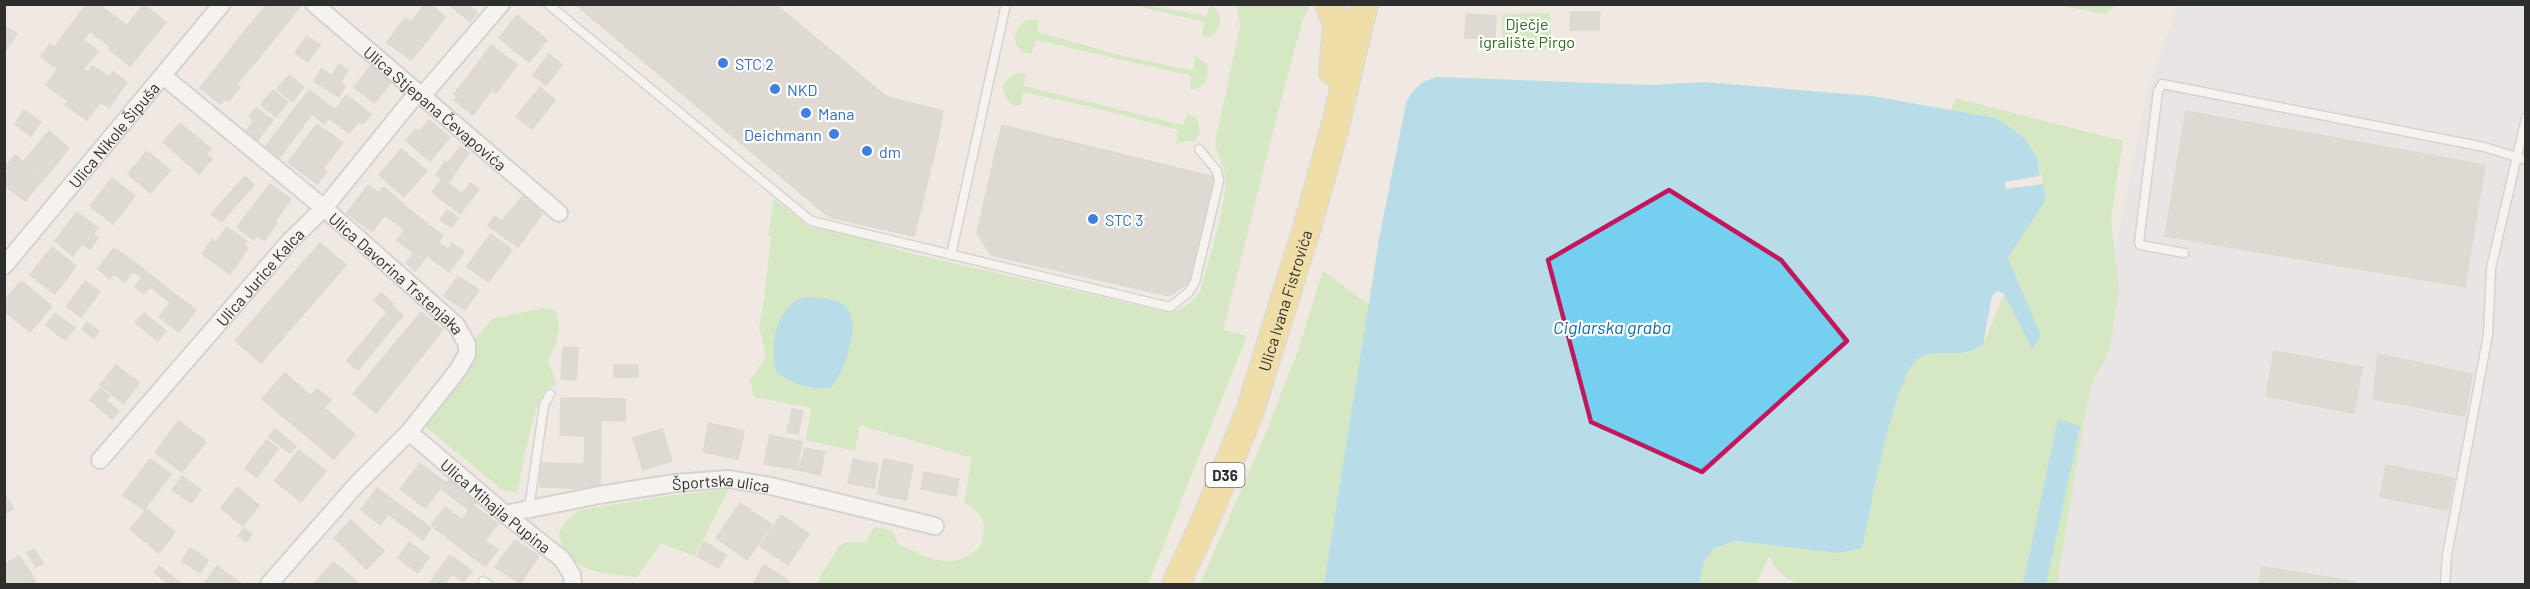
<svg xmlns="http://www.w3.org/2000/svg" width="2530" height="589" viewBox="0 0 2530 589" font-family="Barlow,sans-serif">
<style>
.industrial{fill:#e3e1e8}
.green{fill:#b6e59e}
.water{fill:#75cff0}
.building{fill:#cbc7bf;stroke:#cbc5ba;stroke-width:1.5}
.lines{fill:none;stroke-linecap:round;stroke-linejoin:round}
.service-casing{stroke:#b4b7c1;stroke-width:11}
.minor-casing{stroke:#b4b7c1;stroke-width:20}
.primary-casing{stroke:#c9c9c9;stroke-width:30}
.service{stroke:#fff;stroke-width:8}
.minor{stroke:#fff;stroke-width:16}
.primary{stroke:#f2d163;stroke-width:27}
.marked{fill:none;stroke:#c2185b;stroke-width:4.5;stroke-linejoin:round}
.shop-dot{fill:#3f7fe0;stroke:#fff;stroke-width:2}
.labels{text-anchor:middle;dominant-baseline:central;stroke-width:4.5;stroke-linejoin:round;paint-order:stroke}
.shield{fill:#fff;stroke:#6d6d6d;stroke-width:1.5}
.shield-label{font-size:15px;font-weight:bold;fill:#2e2e2e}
.park-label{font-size:16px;fill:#2c6e1b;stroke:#fff}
.shop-label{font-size:16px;fill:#366cbe;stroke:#fff;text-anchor:start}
.street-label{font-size:16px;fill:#2e2e2e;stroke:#fff}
.water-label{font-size:18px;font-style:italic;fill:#0d6fa3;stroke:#fff}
</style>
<rect width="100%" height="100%" fill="#efe9e1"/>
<polygon class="industrial" points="2178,5 2525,5 2525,584 2053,584 2089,376 2149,84"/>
<g class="green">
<path d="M1132,5h14l60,11 5,-11c13,9 12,24 -2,32l-7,-1 2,-14z"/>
<path d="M1237,5h73l-7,14 -23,85 -57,226 24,6 -99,248h-332l23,-38 7,-4h20l8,-15 18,3 6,14c31,14 53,29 82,3 7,-24 5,-31 -16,-45l8,-44 -112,-33 -5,26 -49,-11 5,-32 -57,-11 -4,-16 16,-25 -7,-28 5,-28 7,-64 -3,-1 6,-36 35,28 41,7 59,19 253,58c19,1 27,-5 38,-19 7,-28 28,-89 25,-115 -1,-13 -9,-23 -10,-35l25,-115z"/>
<polygon points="2057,5 2116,5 2105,14"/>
<polygon points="1550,13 1551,50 1503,51 1502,14"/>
<path d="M1027,20h11v12l78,22 72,16h5l2,-14 12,8c2,13 -2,27 -17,25l1,-12 -3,-2 -152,-35 -5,14c-21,-4 -21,-24 -4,-34z"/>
<path d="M1017,73h7l2,2 -2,11 159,39 5,-12 10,7 2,12 -5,8 -19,4 2,-14 -83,-22 -72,-16 -2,13 -7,1c-15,-13 -15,-24 3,-33z"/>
<path d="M1955,98l168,43 -12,77 8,71 -7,48 -7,23 -12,21 -6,22 -30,181h-259c-13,-6 -26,-15 -28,-29l-14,29h-63l11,-23 11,-13 20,-7 103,12 24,-5c8,-34 32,-172 55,-188 16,-12 33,-4 49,-8 6,-1 12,-5 17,-7l21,-51 28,55 -24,-92 38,-58 -9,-42 -38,-37 -48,-10z"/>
<polygon points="1323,271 1369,305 1324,584 1200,584 1261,445 1297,353"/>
<path d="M543,308l12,2c8,18 2,33 -7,50l9,25c-2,1 -8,2 -9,3 -15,12 -26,84 -31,105l-16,-4 -75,-62 45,-67 5,-22 16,-19z"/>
<path d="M728,490l-33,66 -34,-13 -24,34c-33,-4 -72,-4 -78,-44l7,-12 13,-11 95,-15z"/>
</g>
<g class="water">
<path d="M1438,77l211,8 55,-3 168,14 124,22 27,19 14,20 3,19 -35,6 1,7 37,-5 3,15 -38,59 33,78 -9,13 -28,-55 -7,-3 -5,5 -9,49c-5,2 -11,6 -17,7 -16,4 -33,-4 -49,8 -23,16 -47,154 -55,188l-24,5 -103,-12 -20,7 -11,13 -5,23h-375l55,-345 27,-136c8,-15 14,-22 32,-26z"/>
<path d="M807,297c11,1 28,1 37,8 20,17 0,66 -13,83 -22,1 -37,-3 -55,-16 -5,-22 -3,-55 18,-70 3,-3 9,-4 13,-5z"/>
<polygon points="2058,419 2080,426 2046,584 2023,584"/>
</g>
<g class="building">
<polygon points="87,4 98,4 127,26 111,47 90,31 83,40 98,51 83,69 54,47"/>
<polygon points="144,4 166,22 130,66 109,49"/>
<polygon points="267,4 302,4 262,54 240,37"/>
<polygon points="425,4 429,4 445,17 430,37 411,22"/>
<polygon points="448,4 466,4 477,12 470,22"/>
<polygon points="575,4 730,4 871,122 938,139 914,236 829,217"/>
<polygon points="730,4 775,4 887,97 943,111 938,139 871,122"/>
<polygon points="1571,12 1600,12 1599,30 1570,30"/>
<polygon points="1466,14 1496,16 1495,39 1465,38"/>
<polygon points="517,15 547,40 529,62 499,38"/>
<polygon points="405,18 430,37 411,60 387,42"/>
<polygon points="4,26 17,34 4,53"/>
<polygon points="307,36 320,45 308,62 295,53"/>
<polygon points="240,37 262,54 236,85 216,68"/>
<polygon points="50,44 88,73 68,101 46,85 58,69 41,56"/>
<polygon points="491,45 517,65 496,93 469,75"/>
<polygon points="549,54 562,65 546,85 533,75"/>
<polygon points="373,63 393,80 374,103 354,87"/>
<polygon points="339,64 348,70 340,83 345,86 339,97 314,81 321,69 332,76"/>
<polygon points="92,66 109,77 113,72 127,82 109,108 100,102 87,120 65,105"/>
<polygon points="216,68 240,87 229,101 225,99 221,104 200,88"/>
<polygon points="289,75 304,87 292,102 277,89"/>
<polygon points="469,75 491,91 473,115 454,100 458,97 454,94"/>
<polygon points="540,87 555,100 532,129 516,117"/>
<polygon points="273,90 288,102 276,117 261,105"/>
<polygon points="309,90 335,110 324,124 312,114 279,158 265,147"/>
<polygon points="346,95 371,114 363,124 359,121 349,133 329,118"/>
<polygon points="256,108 273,120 258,140 246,131 254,121 249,117"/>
<polygon points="24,110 41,122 31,136 15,124"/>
<polygon points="2186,111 2485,165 2465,287 2165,236"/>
<polygon points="429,120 450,137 430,161 406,141 416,129 419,132"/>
<polygon points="180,123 211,149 206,154 212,159 199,174 163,142"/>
<polygon points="317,124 343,143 323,168 327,171 317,184 288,162"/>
<polygon points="1002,125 1215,177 1208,205 995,154"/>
<polygon points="49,131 69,148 45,178 24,161"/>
<polygon points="460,146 469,153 457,170 448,163"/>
<polygon points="401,149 427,171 404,197 379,175"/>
<polygon points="147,151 170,170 151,193 128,174"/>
<polygon points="995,154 1208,205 1190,282 1169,296 991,255 977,233"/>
<polygon points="15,155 43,179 25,201 4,185 4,177 9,171 5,167"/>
<polygon points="445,161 457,170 448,184 436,175"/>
<polygon points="245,176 254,185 221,222 211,214"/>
<polygon points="112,178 135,196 113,224 90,206"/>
<polygon points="442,179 462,194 471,183 479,189 460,214 432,192"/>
<polygon points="270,184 291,199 275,221 277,223 264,241 257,236 254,240 237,227"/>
<polygon points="368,185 393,204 372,232 347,213"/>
<polygon points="384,187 416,215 405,230 384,215 393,204 379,193"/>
<polygon points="524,195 542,214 518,247 488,226 494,216 502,221"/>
<polygon points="447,210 458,218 451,227 440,220"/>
<polygon points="77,212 98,228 93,234 98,238 90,249 82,244 73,256 55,241"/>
<polygon points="416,215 443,236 415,271 406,263 414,253 397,240"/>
<polygon points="227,227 246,241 244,245 248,248 240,260 216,242"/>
<polygon points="491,234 512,250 488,282 467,266"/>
<polygon points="212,239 240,260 230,274 202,254"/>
<polygon points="438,242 448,250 452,243 464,252 449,272 428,256"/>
<polygon points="320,243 346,265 261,363 235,341"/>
<polygon points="52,247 76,266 55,294 30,275"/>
<polygon points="114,248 138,265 125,282 114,274 110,279 98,269"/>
<polygon points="138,265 176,295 170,302 150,287 144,294 135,287 142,277 133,271"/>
<polygon points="458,276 479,290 465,310 444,296"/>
<polygon points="21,281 52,306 30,332 4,311 4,301"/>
<polygon points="85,281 100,292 81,317 67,306"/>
<polygon points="381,293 394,304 387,312 374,301"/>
<polygon points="176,295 196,310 179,332 159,317"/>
<polygon points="392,306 403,315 358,370 347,361"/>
<polygon points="421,312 443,330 376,413 353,394"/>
<polygon points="55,313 75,328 65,340 46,325"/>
<polygon points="144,313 166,331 158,341 135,323"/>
<polygon points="87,322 99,331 94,338 82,329"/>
<polygon points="563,347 578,348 576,380 561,379"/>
<polygon points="2274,351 2362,367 2354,413 2266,396"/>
<polygon points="2378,354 2472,374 2465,416 2373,399"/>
<polygon points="116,365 139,383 124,404 100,385"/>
<rect x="614" y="365" width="24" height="12"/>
<polygon points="285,373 311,396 317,389 331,400 324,408 355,434 334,459 262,399"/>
<polygon points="100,388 110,396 106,400 119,411 112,419 90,400"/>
<polygon points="561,398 625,399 625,421 601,420 600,489 540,487 541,463 584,464 585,436 560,435"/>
<polygon points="792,409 803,411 798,434 787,432"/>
<polygon points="179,421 206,442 182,472 155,452"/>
<polygon points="709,423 744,431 738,459 703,452"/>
<polygon points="275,429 296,446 290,453 269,437"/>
<polygon points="662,429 672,461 643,470 633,438"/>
<polygon points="770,435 802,442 797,470 764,464"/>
<polygon points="267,440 278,449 257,477 245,468"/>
<polygon points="805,448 825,452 820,475 799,470"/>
<polygon points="299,450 326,471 301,502 275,481"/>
<polygon points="150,459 171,474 144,510 123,495"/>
<polygon points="853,459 878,464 874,488 848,483"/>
<polygon points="884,459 913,465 906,500 877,494"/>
<polygon points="420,463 445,482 425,508 400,489"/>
<polygon points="2386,465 2454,478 2448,510 2380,497"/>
<polygon points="924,472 959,479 956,496 921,489"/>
<polygon points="182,476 201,490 191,503 172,490"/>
<polygon points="451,477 479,499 469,510 442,489"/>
<polygon points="237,487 259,505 243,526 221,508"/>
<polygon points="377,488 431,528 423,540 388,514 380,525 361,510"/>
<polygon points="4,494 14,509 4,514"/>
<polygon points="740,503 772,525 747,560 716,538"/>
<polygon points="473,505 498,524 472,557 448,538"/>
<polygon points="445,507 462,520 448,538 431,525"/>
<polygon points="147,509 175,532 159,553 130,529"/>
<polygon points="781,515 809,534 788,565 760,546"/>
<polygon points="351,520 384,551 367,569 334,538"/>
<polygon points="244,528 252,534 246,542 238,536"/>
<polygon points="485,540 498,550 485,566 472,557"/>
<polygon points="515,540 539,556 520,584 495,567"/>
<polygon points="409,542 429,557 418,573 398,558"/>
<polygon points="704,542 726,555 718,568 697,556"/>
<polygon points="190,548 208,560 200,573 182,561"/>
<polygon points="34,549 43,563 36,567 27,553"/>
<polygon points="450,555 472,571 463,582 452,574 444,584 429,584"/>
<polygon points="19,556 36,581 30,584 4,584 4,565"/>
<polygon points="333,562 360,584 314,584"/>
<polygon points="764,565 789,581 787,584 753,584"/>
<polygon points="159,566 182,584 170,584 154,572"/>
<polygon points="217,566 241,583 241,584 204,584"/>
<polygon points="2262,567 2309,574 2354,582 2354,584 2259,584"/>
</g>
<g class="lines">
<g class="service-casing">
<g id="service">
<polyline points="548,4 811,221 1170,307 1189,292 1195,282 1219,181 1217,171 1199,149"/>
<polyline points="2184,253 2140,245 2139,242 2158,91 2162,84 2484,147 2526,160"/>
<polyline points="951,255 1006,4"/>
<polyline points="529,509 544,405 550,394"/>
<polyline points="483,581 488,584"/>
<polyline points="2445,584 2447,555 2488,335 2491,268 2526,118"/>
</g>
</g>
<g class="minor-casing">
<g id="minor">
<path id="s1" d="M314,4l245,209"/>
<path id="s2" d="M163,76l161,132 132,117 11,19v10l-9,16 -49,62 -52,52 -88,100"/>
<polyline points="422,96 501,4"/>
<path id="s3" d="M4,266l218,-262"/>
<path id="s4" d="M409,432l96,82 57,45 10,16 1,9"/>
<path id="s5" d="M100,460l189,-218 35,-34 94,-116"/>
<path id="s6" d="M505,514l94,-19 76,-12 54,-4 42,7 164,40"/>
</g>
</g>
<g class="primary-casing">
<g id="primary">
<polyline points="1329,4 1337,24 1333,72"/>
<path id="s7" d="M1176,584l31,-67 43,-106 58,-187 27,-97 29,-123"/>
</g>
</g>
<use href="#service" class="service"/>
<use href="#minor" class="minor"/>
<use href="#primary" class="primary"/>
</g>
<path d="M0 0H2530V589H0ZM1669,190l112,70 66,81 -145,131 -111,-50 -43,-162z" fill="#efe9e1" fill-opacity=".55" fill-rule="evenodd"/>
<path class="marked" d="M1669,190l112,70 66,81 -145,131 -111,-50 -43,-162z"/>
<g class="shop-dot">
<circle cx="723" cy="63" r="6"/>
<circle cx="775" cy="89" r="6"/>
<circle cx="806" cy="113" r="6"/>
<circle cx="834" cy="134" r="6"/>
<circle cx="867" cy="151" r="6"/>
<circle cx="1093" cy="219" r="6"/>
</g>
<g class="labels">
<rect class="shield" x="1205.5" y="463" width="39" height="24" rx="4.5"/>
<g class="shield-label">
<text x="1225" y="475">D36</text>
</g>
<g class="park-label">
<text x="1527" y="23">Dječje<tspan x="1527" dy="18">igralište Pirgo</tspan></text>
</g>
<g class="shop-label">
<text x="735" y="63">STC 2</text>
<text x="787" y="89">NKD</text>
<text x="818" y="113">Mana</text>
<text x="822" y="134" text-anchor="end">Deichmann</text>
<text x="879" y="151">dm</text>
<text x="1105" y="219">STC 3</text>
</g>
<g class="street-label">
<text stroke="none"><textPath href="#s1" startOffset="160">Ulica Stjepana Čevapovića</textPath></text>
<text stroke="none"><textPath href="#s3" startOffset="171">Ulica Nikole Šipuša</textPath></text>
<text stroke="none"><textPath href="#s2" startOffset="306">Ulica Davorina Trstenjaka</textPath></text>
<text stroke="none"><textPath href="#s5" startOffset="243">Ulica Jurice Kalca</textPath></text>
<text stroke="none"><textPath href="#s7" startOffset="304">Ulica Ivana Fistrovića</textPath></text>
<text stroke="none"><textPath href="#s6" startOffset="219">Športska ulica</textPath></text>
<text stroke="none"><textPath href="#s4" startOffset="114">Ulica Mihajla Pupina</textPath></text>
</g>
<g class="water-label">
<text x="1612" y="327">Ciglarska graba</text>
</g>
</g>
<rect width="2530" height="589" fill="none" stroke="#2e2e2e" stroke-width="12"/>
</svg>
